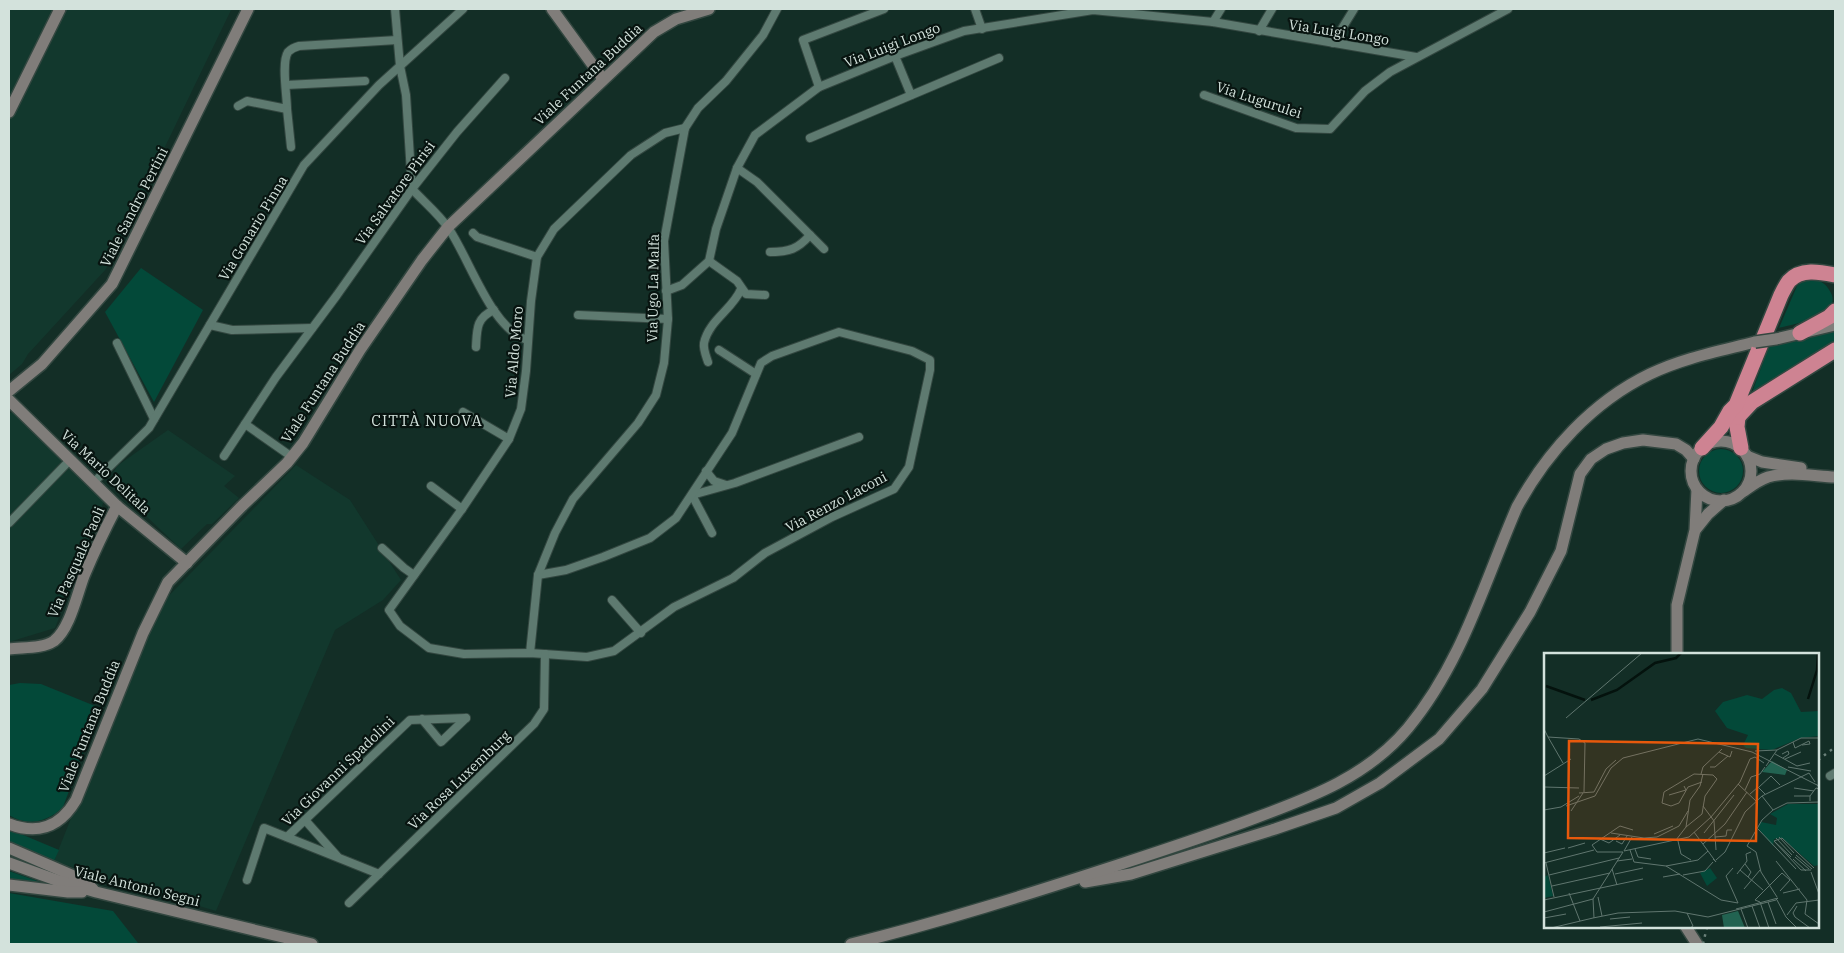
<svg xmlns="http://www.w3.org/2000/svg" width="1844" height="953" viewBox="0 0 1844 953" font-family="'IBM Plex Serif',serif">
<style>
.built{fill:#12382d}
.green{fill:#034939}
.lines{fill:none;stroke-linecap:round;stroke-linejoin:round}
.street-casing{stroke:#334740;stroke-width:10}
.secondary-casing{stroke:#334740;stroke-width:14}
.highway-casing{stroke:#334740;stroke-width:18}
.street{stroke:#5e7a70;stroke-width:8}
.secondary{stroke:#807d7a;stroke-width:11}
.highway{stroke:#ce8392;stroke-width:15}
.rail{stroke:#6b817a;stroke-width:2.5;stroke-dasharray:2.5 5;stroke-linecap:butt}
.secondary-bridge-casing{stroke:#334740;stroke-width:14;stroke-linecap:butt}
.secondary-bridge{stroke:#807d7a;stroke-width:11}
.labels{text-anchor:middle;dominant-baseline:central;stroke-width:4.5;stroke-linejoin:round;paint-order:stroke}
.street-label{font-size:14px;fill:#d3e2dc;stroke:#081410}
.neighbourhood-label{font-size:15px;letter-spacing:1px;fill:#d3e2dc;stroke:#081410}
.inset-river{fill:none;stroke:#04120d;stroke-width:2.5}
.inset-road{fill:none;stroke:#60766f;stroke-width:1}
.view{fill:#e8590c;fill-opacity:0.15;stroke:#e8590c;stroke-width:2.5}
.inset-edge{fill:none;stroke:#d3e2dc;stroke-width:2.5}
</style>
<rect width="100%" height="100%" fill="#132e26"/>
<g class="built">
<polygon points="9,9 231,10 106,269 28,354 22,364 9,375"/>
<polygon points="12,412 107,493 55,628 9,642 9,414"/>
<polygon points="168,430 235,476 224,486 239,498 212,524 207,524 181,549 109,481 117,466"/>
<polygon points="296,465 350,500 401,580 383,600 335,630 216,911 112,880 54,861 153,612"/>
</g>
<g class="green">
<polygon points="141,268 203,310 154,402 105,312"/>
<path d="M1814,279c8,2 13,6 17,14 11,23 -37,31 -52,35l18,-42 7,-6z"/>
<polygon points="1835,331 1835,346 1750,398 1769,346"/>
<circle cx="1721" cy="471" r="22"/>
<path d="M20,683l21,1 59,24 -37,99c-15,15 -36,20 -54,8v-130z"/>
<polygon points="9,829 59,850 54,861 9,842"/>
<polygon points="9,871 43,883 42,884 9,880"/>
<polygon points="9,893 113,911 138,943 9,944"/>
</g>
<g class="lines">
<g class="street-casing">
<g id="street">
<path d="M395,9l5,57 6,29 6,94c12,13 27,25 37,40 21,31 42,99 78,111"/>
<polyline points="975,9 982,29"/>
<polyline points="1213,22 1221,9"/>
<polyline points="1259,31 1272,9"/>
<polyline points="1333,43 1354,9"/>
<polyline points="895,56 911,95"/>
<polyline points="286,85 365,81"/>
<polyline points="819,87 803,40 884,9"/>
<polyline points="1204,95 1296,128 1330,129 1365,91 1390,72 1508,9"/>
<path d="M238,106l9,-5 40,8c0,-14 -6,-46 1,-57 3,-3 7,-5 11,-6l98,-6"/>
<polyline points="287,109 291,147"/>
<polyline points="810,138 999,58"/>
<polyline points="737,168 757,182 824,249"/>
<polyline points="473,233 477,237 537,257"/>
<path d="M770,252c19,0 28,-3 40,-17"/>
<polyline points="709,261 737,281 746,294 765,295"/>
<polyline points="666,291 682,285 709,261 716,229 737,168 755,135 819,87 895,56 964,31 1093,10 1213,22 1416,57"/>
<polyline points="578,315 668,319"/>
<polyline points="210,325 232,330 312,328"/>
<polyline points="117,343 154,419"/>
<path d="M476,347c1,-18 0,-29 18,-37"/>
<polyline points="719,350 756,374"/>
<path d="M708,362c-2,-6 -5,-13 -4,-19 5,-23 29,-34 37,-54"/>
<polyline points="463,412 509,439"/>
<polyline points="245,424 292,457"/>
<polyline points="224,456 276,377 337,295 412,189 457,132 505,78"/>
<polyline points="706,471 714,481 726,485"/>
<polyline points="93,483 149,428 304,165 379,85 463,9"/>
<polyline points="431,486 462,509"/>
<polyline points="9,523 70,460"/>
<polyline points="712,533 692,495 735,483 859,437"/>
<polyline points="382,548 404,568 414,575"/>
<polyline points="538,575 566,570 603,557 650,538 676,518 732,433 761,363 772,356 839,332 912,351 930,360 930,370 909,467 894,489 832,517 765,553 733,578 674,607 614,651 587,657 530,653 464,654 429,648 400,626 389,610 462,509 509,439 521,409 526,371 531,301 537,257 554,229 631,155 665,133 685,128"/>
<polyline points="612,600 641,633"/>
<polyline points="530,653 538,575 555,533 573,499 638,423 656,395 664,363 668,319 664,241 685,128 698,108 726,81 763,35 777,9"/>
<polyline points="422,719 441,742 466,718"/>
<polyline points="1830,776 1835,773"/>
<polyline points="305,820 337,856"/>
<polyline points="287,837 410,720 466,718"/>
<polyline points="247,880 264,828 379,874"/>
<polyline points="349,903 534,724 544,709 545,654"/>
</g>
</g>
<g class="secondary-casing">
<g id="secondary">
<polyline points="552,9 603,79"/>
<polyline points="9,112 60,9"/>
<polyline points="1776,339 1835,325"/>
<polyline points="9,391 42,364 112,284 248,9"/>
<polyline points="9,400 117,506 187,563"/>
<circle cx="1721" cy="471" r="30"/>
<polyline points="1747,456 1762,462 1801,468"/>
<path d="M1744,491c7,-5 15,-11 24,-14 21,-6 45,-1 67,0"/>
<polyline points="1696,529 1708,514 1724,500"/>
<path d="M9,649c13,-2 33,0 45,-8 16,-12 23,-47 30,-65 10,-24 21,-47 33,-70"/>
<polyline points="1677,654 1677,605 1695,530 1697,489"/>
<path d="M9,824c29,11 51,3 67,-24l67,-167 25,-51 74,-76 45,-43 16,-20 57,-93 62,-90 26,-33 206,-195 22,-13 33,-10"/>
<polyline points="9,848 83,880 93,889"/>
<polyline points="9,863 56,880 96,892 312,944"/>
<polyline points="1085,882 1131,874 1275,829 1336,808 1380,783 1439,739 1482,689 1530,612 1561,551 1580,474 1591,459 1606,449 1623,443 1643,440 1676,444 1686,450 1694,459"/>
<polyline points="9,885 68,892 82,892"/>
<polyline points="1686,927 1697,944"/>
<path d="M851,944c90,-22 178,-50 267,-79 46,-15 92,-30 137,-47 57,-21 113,-42 153,-90 54,-65 76,-145 109,-221 30,-55 75,-105 133,-133 33,-16 70,-23 105,-32"/>
</g>
</g>
<g class="highway-casing">
<g id="highway">
<polyline points="1800,333 1829,317 1835,311"/>
<polyline points="1736,409 1738,417 1737,427 1741,448"/>
<polyline points="1738,417 1752,402 1835,350"/>
<path d="M1702,448l19,-21 9,-16 6,-6 45,-110c2,-4 5,-10 8,-14 12,-13 31,-9 46,-6"/>
</g>
</g>
<use href="#street" class="street"/>
<use href="#secondary" class="secondary"/>
<use href="#highway" class="highway"/>
<g class="rail">
<polyline points="1818,760 1835,747"/>
<polyline points="1703,944 1707,927"/>
</g>
<g class="secondary-bridge-casing">
<polyline id="secondary-bridge" points="1755,342 1776,339"/>
</g>
<use href="#secondary-bridge" class="secondary-bridge"/>
</g>
<g class="labels">
<g class="street-label">
<text transform="translate(1339 32) rotate(9)">Via Luigi Longo</text>
<text transform="translate(892 45) rotate(-21)">Via Luigi Longo</text>
<text transform="translate(588 74) rotate(-43)">Viale Funtana Buddia</text>
<text transform="translate(1259 100) rotate(18)">Via Lugurulei</text>
<text transform="translate(395 193) rotate(-54)">Via Salvatore Pirisi</text>
<text transform="translate(134 207) rotate(-63)">Viale Sandro Pertini</text>
<text transform="translate(253 228) rotate(-59)">Via Gonario Pinna</text>
<text transform="translate(653 288) rotate(-89)">Via Ugo La Malfa</text>
<text transform="translate(514 352) rotate(-85)">Via Aldo Moro</text>
<text transform="translate(323 382) rotate(-57)">Viale Funtana Buddia</text>
<text transform="translate(106 472) rotate(43)">Via Mario Delitala</text>
<text transform="translate(836 502) rotate(-28)">Via Renzo Laconi</text>
<text transform="translate(76 562) rotate(-66)">Via Pasquale Paoli</text>
<text transform="translate(89 726) rotate(-68)">Viale Funtana Buddia</text>
<text transform="translate(338 771) rotate(-44)">Via Giovanni Spadolini</text>
<text transform="translate(459 780) rotate(-44)">Via Rosa Luxemburg</text>
<text transform="translate(137 886) rotate(14)">Viale Antonio Segni</text>
</g>
<g class="neighbourhood-label">
<text x="427" y="420">CITTÀ NUOVA</text>
</g>
</g>
<g transform="translate(1544 653)">
<rect width="275" height="275" fill="#132e26"/>
<path d="M238,35l9,5 10,19 18,-1v25l-19,2 -28,12 -26,-2 -3,-3 5,-10 -21,-7 -12,-17 8,-9 24,-7 15,4 12,-9zM244,151h31v61l-5,1 -32,-28 -8,1 -1,7 -15,-18 3,-6 15,3 1,-7 -7,-4zM166,215l7,10 -10,8 -7,-13zM4,222l5,21 -9,2v-21z" fill="#034939"/>
<path d="M228,108l15,9 -2,5 -23,-3zM194,258l7,17h-21l-2,-13z" fill="#226351"/>
<path class="inset-river" d="M2,33l39,14M264,46l9,-29 1,-17M47,47l26,-10 38,-27 21,-5 5,-5"/>
<path class="inset-road" d="M22,65l76,-65M0,76l4,8 31,2 6,4 -1,49M4,84l15,26M249,89l2,6 14,-7 1,3 -8,1M211,98l22,-1M175,99l11,5 2,-6M231,101l22,12 13,-3M238,101l6,-3 1,3 -6,4M241,106l16,-7M222,113l11,-16 24,-12h18M166,114h5l13,-11M244,114l23,4M157,121l2,-7 19,-18M0,123l27,-17M194,131l18,17M0,134l35,1M215,134l12,-11 9,9M250,135l20,3M201,137l6,-13 9,-3 5,-7M35,140l15,-1 12,-23 10,-9M206,141l8,-7 7,7M125,142l17,-5 -2,-4M250,143h16M266,148v-5l6,-8 3,1M22,153l29,-10 16,-28 12,-10 75,-19 54,13 67,34M159,153l11,15 2,29M0,157l17,-3 18,-11M229,157l14,-7 32,-1M27,158l12,-18M142,174l16,-13 3,-18 12,-17 -4,-4 -19,-1 -30,18 -2,11 9,3 8,-3 9,-16 14,-5M214,176l38,40M150,179l22,30 -3,-3M67,180l33,5 13,-1 22,-11 9,-15M160,180l30,-38M110,181l19,-8M171,184l11,-1 1,-6h5M235,184l15,16M232,185l16,17M56,186l9,4 11,-8M132,187l10,-13 4,-27 10,-14 3,-12M72,188l6,3 5,-8M134,188l3,13 10,6M230,188l8,-3 32,30M230,188l27,29h10M230,188l17,16M159,191l22,-20 22,-32M24,195l17,-5M91,196l3,8 13,2M86,197l4,12 32,4 32,-6 10,-9M80,198l8,-14M80,198l65,-14 22,-20 29,-35 10,-23 5,-2 9,6M79,199h-26l-5,-7 28,-19 13,4M0,200l21,-5M252,202l16,14M251,204l14,12M249,206l13,12M172,207l9,-8 20,-40 17,-16M73,208l15,-2M232,208l31,39 -2,14 14,10M0,210l50,-13M2,210l8,34M201,211l6,8 -3,5M122,213l55,34 17,3M189,215l-7,8 12,27M68,216l5,16M196,217l23,20M267,219l8,22M71,221l28,-6M193,221l10,-13 -1,-7 5,-2M5,222l70,-17M139,222l22,-4 8,-9M119,224l17,-3M8,233l58,-13M200,236l16,-19M25,240l11,28M239,240l17,-4M54,244l4,19M233,244l-16,-25 -5,-20 -9,-6 15,-26 11,-10 -11,-14 47,-23 6,9M0,247l99,-21M233,247l9,17 11,11M224,249l8,22M208,253l8,22M253,253l-4,7 2,4 15,11M197,256l7,19M0,259l49,-13M143,260l6,13 -3,2M243,262l9,-12 23,-3M0,265l22,-4M49,265l25,-5 57,-2 33,6 68,-17 2,-2 -42,11M50,265l-1,-19 30,-47M66,266l20,-2M56,274l42,-4M7,275l42,-10M225,275l-9,-26 -5,-2 27,-27 8,7 -10,11"/>
<path class="view" d="M25,88l189,3 -2,97 -188,-3z"/>
<rect width="275" height="275" class="inset-edge"/>
</g>
<rect width="1844" height="953" fill="none" stroke="#d3e2dc" stroke-width="20"/>
</svg>
